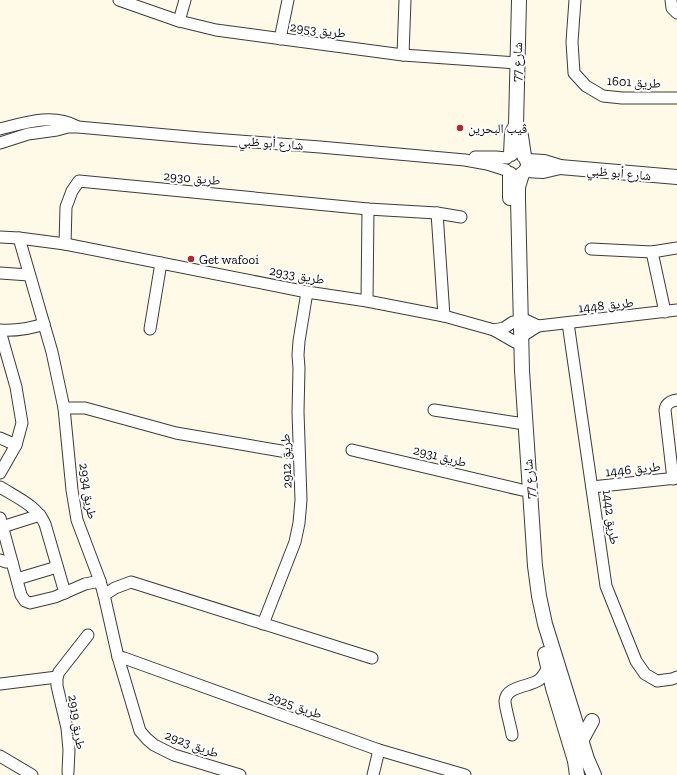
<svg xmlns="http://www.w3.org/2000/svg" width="677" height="775" viewBox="0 0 677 775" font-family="'Zilla Slab','Noto Naskh Arabic',serif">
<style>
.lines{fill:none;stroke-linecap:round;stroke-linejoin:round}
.minor-casing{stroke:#3c3c3c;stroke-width:13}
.tertiary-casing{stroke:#3c3c3c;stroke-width:16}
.minor{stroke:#fff;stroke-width:11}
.tertiary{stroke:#fff;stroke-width:14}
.poi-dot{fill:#b3282d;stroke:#fff;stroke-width:1.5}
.labels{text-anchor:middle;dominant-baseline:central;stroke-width:4;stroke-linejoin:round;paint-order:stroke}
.street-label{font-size:13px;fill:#090909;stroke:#fff}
.poi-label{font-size:13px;fill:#090909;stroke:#fff;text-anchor:start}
</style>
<rect width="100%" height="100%" fill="#fefae7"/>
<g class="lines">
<g class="minor-casing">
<g id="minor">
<polyline points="119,0 179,21 216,30 403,55 517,63"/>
<polyline points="575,0 572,42 574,73 586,86 603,96 622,98 677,98"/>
<polyline points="671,0 672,8 677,13"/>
<polyline points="179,21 185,0"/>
<polyline points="280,39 288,0"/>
<polyline points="403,55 405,0"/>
<path d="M0,129c24,-6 52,-16 76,-3"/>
<polyline points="0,143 28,134 57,130 68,127 78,127 200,138 320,147 465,160 487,164 506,170"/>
<polyline points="475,157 496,157 507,158"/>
<polyline points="437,213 444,316"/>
<polyline points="0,237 19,238 65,244 307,292 367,301 444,316 494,330 515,342"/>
<polyline points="19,238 52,352 64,408 72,490 77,520 100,581 104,595 118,657 140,731 147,739 154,745 174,755 240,775"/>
<polyline points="65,244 66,207 72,191 79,181 368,209 437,213 461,217"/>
<polyline points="591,249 652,252 677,248"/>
<polyline points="652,252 665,312"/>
<polyline points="0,273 29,275"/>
<polyline points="367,301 368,209"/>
<polyline points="521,318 538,326 521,337"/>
<polyline points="568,323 606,586 636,661 645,674 657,681 672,679 677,677"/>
<polyline points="538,326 677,310"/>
<polyline points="150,329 161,263"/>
<path d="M0,330c15,1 29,-1 44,-6"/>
<polyline points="494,330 504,328 513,322"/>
<polyline points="0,331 16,387 22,423 16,445 0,438"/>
<polyline points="64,408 85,408 176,433 299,454"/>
<polyline points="434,410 518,423"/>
<polyline points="352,450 522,490"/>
<polyline points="0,473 16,445"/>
<path d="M673,479l-8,-69c1,-7 6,-9 12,-10"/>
<path d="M0,487c16,10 37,19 45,37l20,69"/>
<polyline points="592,487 677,478"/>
<polyline points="0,518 21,595 25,601 30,603 55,597 85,584 100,581"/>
<polyline points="2,527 40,515"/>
<polyline points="0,560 6,562 12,562"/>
<polyline points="17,579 57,567"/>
<polyline points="104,595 115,588 131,582 372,658"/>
<polyline points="263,624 295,542 299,523 301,500 298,412 299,368 298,355 299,341 307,292"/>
<polyline points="118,657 124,658 379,750 465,775"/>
<polyline points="0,684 57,677"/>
<path d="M512,735c-1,-8 -7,-27 -7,-34 1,-15 24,-14 34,-21 4,-3 7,-9 9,-13"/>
<polyline points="0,756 32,775"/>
<polyline points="68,772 69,750 67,728 57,686 57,677 59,672 88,635"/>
<polyline points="373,775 379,750"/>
</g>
</g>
<g class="tertiary-casing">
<g id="tertiary">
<polyline points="516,125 521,136 524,156"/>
<polyline points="511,154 512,133 516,125 519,0"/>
<polyline points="527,161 544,162 560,167 677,177"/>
<polyline points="526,170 543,171 560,167"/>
<polyline points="510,174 510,198"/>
<polyline points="522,174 518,187 518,199 522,371 535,566 539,596 545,624 587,759 594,775"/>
<polyline points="545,654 553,688 575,761 577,775"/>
<polyline points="581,741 592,721"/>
</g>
</g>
<use href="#minor" class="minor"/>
<use href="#tertiary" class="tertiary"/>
</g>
<g class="poi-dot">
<circle cx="460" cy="128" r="4"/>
<circle cx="191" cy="259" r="4"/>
</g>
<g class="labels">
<g class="street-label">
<text transform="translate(318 30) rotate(7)">طريق 2953</text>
<text transform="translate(517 62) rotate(-88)">شارع 77</text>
<text transform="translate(634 82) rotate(3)">طريق 1601</text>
<text transform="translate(271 143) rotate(4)">شارع أبو ظبي</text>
<text transform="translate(619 173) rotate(5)">شارع أبو ظبي</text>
<text transform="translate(192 178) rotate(5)">طريق 2930</text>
<text transform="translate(297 275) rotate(10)">طريق 2933</text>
<text transform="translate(606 305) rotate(-6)">طريق 1448</text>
<text transform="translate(440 456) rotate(14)">طريق 2931</text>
<text transform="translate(286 461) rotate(-92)">طريق 2912</text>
<text transform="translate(633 469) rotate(-6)">طريق 1446</text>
<text transform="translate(529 479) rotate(-94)">شارع 77</text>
<text transform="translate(88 491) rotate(81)">طريق 2934</text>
<text transform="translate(611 517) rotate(82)">طريق 1442</text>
<text transform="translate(295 705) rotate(20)">طريق 2925</text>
<text transform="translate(77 722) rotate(81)">طريق 2919</text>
<text transform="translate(192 744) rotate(20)">طريق 2923</text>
</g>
<g class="poi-label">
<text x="468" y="128">ڤيب البحرين</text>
<text x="199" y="259">Get wafooi</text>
</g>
</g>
</svg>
